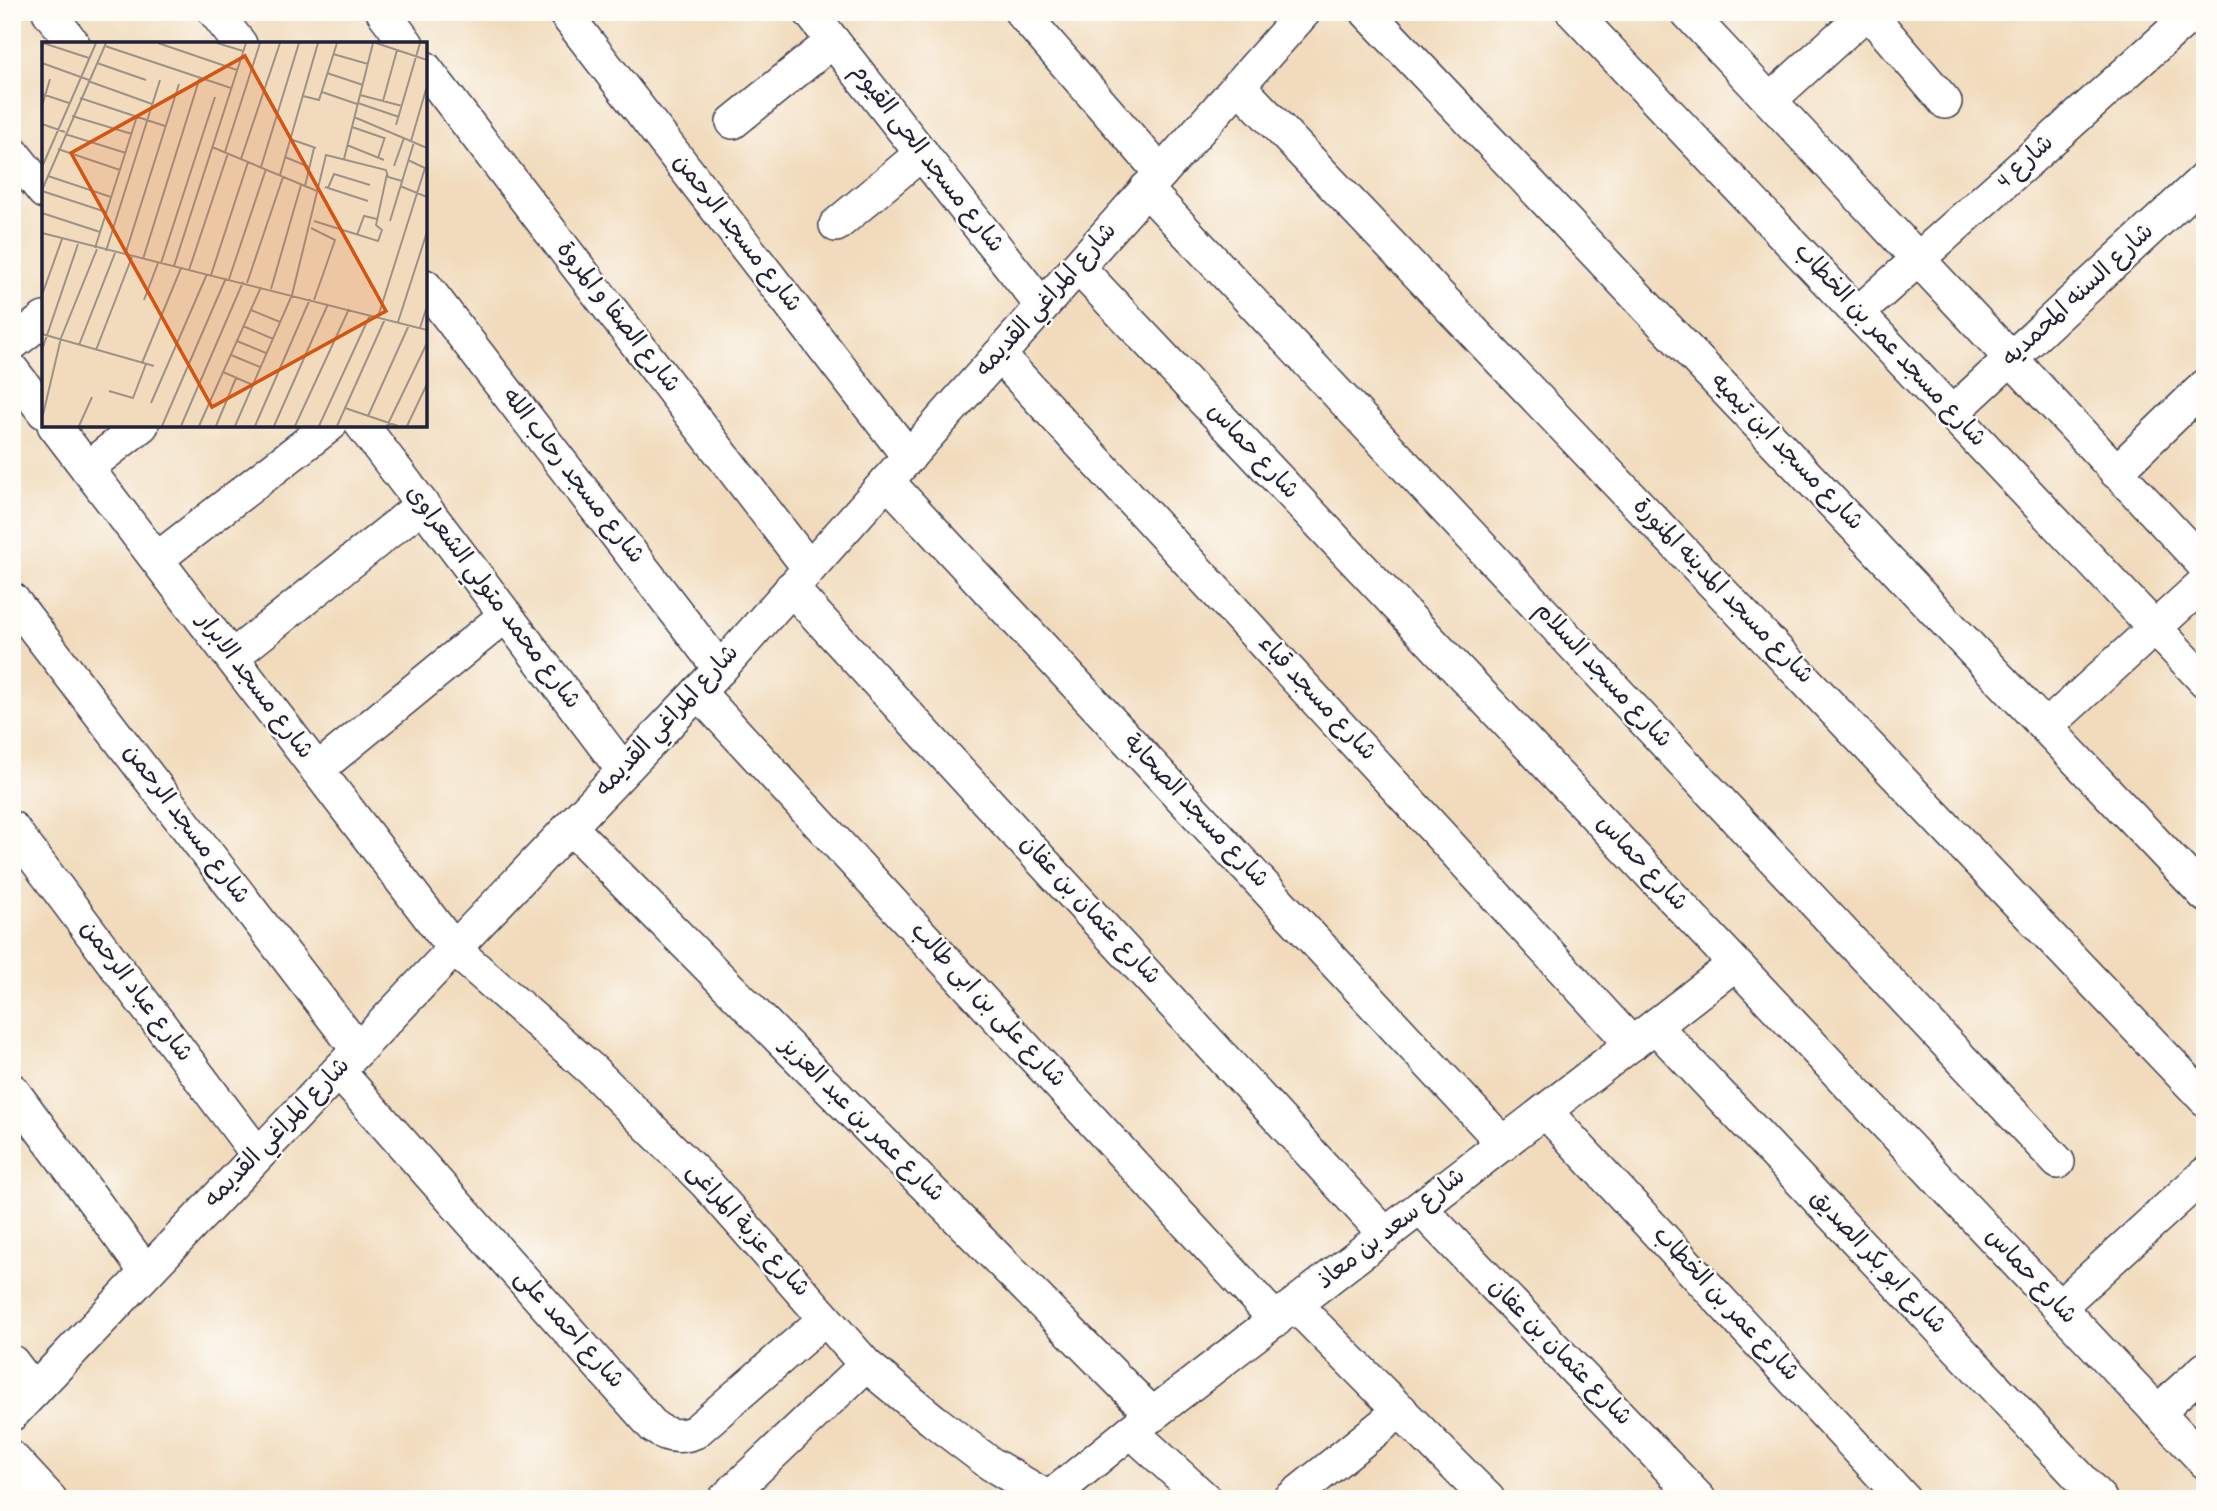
<svg xmlns="http://www.w3.org/2000/svg" width="2217" height="1511" viewBox="0 0 2217 1511" font-family="Dekko,'Playpen Sans Arabic',sans-serif">
<style>
.lines{fill:none;stroke-linecap:round;stroke-linejoin:round}
.minor-casing{stroke:#413e4e;stroke-width:36}
.minor{stroke:#fff;stroke-width:33}
.labels{text-anchor:middle;dominant-baseline:central;stroke-width:5;stroke-linejoin:round;paint-order:stroke}
.street-label{font-size:24px;fill:#22223b;stroke:#fdfcf7}
.inset-road{fill:none;stroke:#9e9188;stroke-width:2}
.view{fill:#d45411;fill-opacity:0.15;stroke:#d45411;stroke-width:3.5}
.inset-edge{fill:none;stroke:#22223b;stroke-width:3.5}
</style>
<rect width="100%" height="100%" fill="#fdfcf7"/>
<filter id="ink" filterUnits="userSpaceOnUse"><feTurbulence type="fractalNoise" baseFrequency=".0143" numOctaves="2"/><feDisplacementMap in="SourceGraphic" scale="14" xChannelSelector="R" yChannelSelector="G"/><feConvolveMatrix kernelMatrix="1 2 1 2 8 2 1 2 1" color-interpolation-filters="sRGB"/></filter>
<filter id="wash" filterUnits="userSpaceOnUse"><feTurbulence type="fractalNoise" baseFrequency=".00686" numOctaves="4" result="noise"/><feDisplacementMap in="SourceGraphic" scale="28" xChannelSelector="R" yChannelSelector="G"/><feGaussianBlur stdDeviation="1.57" result="paint"/><feColorMatrix in="noise" values="0 0 0 0 0 0 0 0 0 0 0 0 0 0 0 0 0 1.4 0 .05"/><feComposite in="paint" operator="in"/></filter>
<g filter="url(#wash)">
<rect width="100%" height="100%" fill="#f1dbbc"/>
</g>
<g filter="url(#ink)">
<g class="lines">
<g class="minor-casing">
<g id="minor">
<polyline points="49,12 73,44"/>
<polyline points="215,12 240,44"/>
<polyline points="383,12 407,44"/>
<polyline points="564,12 909,457"/>
<polyline points="810,12 1042,306"/>
<polyline points="1021,12 1161,173"/>
<polyline points="1367,12 2205,895"/>
<polyline points="1573,12 2205,681"/>
<polyline points="1687,12 2205,566"/>
<polyline points="1868,12 1945,102"/>
<polyline points="425,68 809,568"/>
<polyline points="1238,85 2205,1099"/>
<polyline points="1770,100 1867,12"/>
<polyline points="733,122 833,41"/>
<polyline points="12,152 44,192"/>
<polyline points="1146,189 2058,1162"/>
<polyline points="836,225 922,153"/>
<polyline points="1078,267 2205,1462"/>
<polyline points="425,286 720,669"/>
<polyline points="1858,313 2194,12"/>
<polyline points="12,344 44,319"/>
<polyline points="999,355 1632,1044"/>
<polyline points="12,370 44,412"/>
<polyline points="1952,413 2205,178"/>
<polyline points="54,425 454,949 592,1070 706,1183 866,1365 933,1420 991,1464 1050,1499"/>
<polyline points="362,425 623,770"/>
<polyline points="87,468 142,425"/>
<polyline points="2116,472 2205,386"/>
<polyline points="887,481 1504,1144"/>
<polyline points="157,559 330,425"/>
<polyline points="791,588 1386,1235"/>
<polyline points="12,599 358,1050"/>
<polyline points="232,657 422,505"/>
<polyline points="698,692 1276,1320"/>
<polyline points="2046,727 2205,582"/>
<polyline points="317,770 506,615"/>
<polyline points="570,827 1153,1415"/>
<polyline points="12,828 258,1155"/>
<polyline points="1655,1026 2100,1499"/>
<path d="M338,1071l316,356c14,10 26,11 41,5l130,-113"/>
<polyline points="12,1090 146,1272"/>
<polyline points="1545,1111 1904,1499"/>
<polyline points="1420,1208 1699,1499"/>
<polyline points="1295,1305 1488,1499"/>
<polyline points="2059,1307 2205,1174"/>
<polyline points="12,1362 34,1391"/>
<polyline points="2157,1412 2205,1369"/>
<polyline points="12,1414 720,669 1304,12"/>
<polyline points="1131,1431 1205,1499"/>
<polyline points="12,1458 50,1499"/>
<polyline points="1049,1498 1131,1431 1735,964"/>
<polyline points="725,1499 866,1365"/>
<polyline points="1290,1499 1401,1410"/>
</g>
</g>
<use href="#minor" class="minor"/>
</g>
</g>
<g class="labels">
<g class="street-label">
<text transform="translate(926 159) rotate(52)">شارع مسجد الحى القيوم</text>
<text transform="translate(2026 163) rotate(-42)">شارع 4</text>
<text transform="translate(736 234) rotate(52)">شارع مسجد الرحمن</text>
<text transform="translate(2079 296) rotate(-43)">شارع السنه المحمديه</text>
<text transform="translate(1047 301) rotate(-48)">شارع المراغي القديمه</text>
<text transform="translate(617 318) rotate(52)">شارع الصفا و المروة</text>
<text transform="translate(1889 346) rotate(47)">شارع مسجد عمر بن الخطاب</text>
<text transform="translate(1252 452) rotate(47)">شارع حماس</text>
<text transform="translate(1786 453) rotate(46)">شارع مسجد ابن تيميه</text>
<text transform="translate(572 477) rotate(52)">شارع مسجد رحاب الله</text>
<text transform="translate(1722 592) rotate(46)">شارع مسجد المدينه المنورة</text>
<text transform="translate(492 598) rotate(53)">شارع محمد متولي الشعراوى</text>
<text transform="translate(1602 676) rotate(47)">شارع مسجد السلام</text>
<text transform="translate(254 687) rotate(53)">شارع مسجد الابرار</text>
<text transform="translate(1316 699) rotate(47)">شارع مسجد قباء</text>
<text transform="translate(668 722) rotate(-47)">شارع المراغي القديمه</text>
<text transform="translate(1195 812) rotate(47)">شارع مسجد الصحابة</text>
<text transform="translate(185 825) rotate(53)">شارع مسجد الرحمن</text>
<text transform="translate(1641 864) rotate(47)">شارع حماس</text>
<text transform="translate(1089 911) rotate(47)">شارع عثمان بن عفان</text>
<text transform="translate(135 992) rotate(53)">شارع عباد الرحمن</text>
<text transform="translate(987 1006) rotate(47)">شارع على بن ابى طالب</text>
<text transform="translate(861 1121) rotate(45)">شارع عمر بن عبد العزيز</text>
<text transform="translate(278 1134) rotate(-46)">شارع المراغي القديمه</text>
<text transform="translate(1392 1230) rotate(-38)">شارع سعد بن معاذ</text>
<text transform="translate(747 1231) rotate(48)">شارع عزبة المراغى</text>
<text transform="translate(1877 1263) rotate(47)">شارع ابو بكر الصديق</text>
<text transform="translate(2030 1277) rotate(47)">شارع حماس</text>
<text transform="translate(1725 1305) rotate(47)">شارع عمر بن الخطاب</text>
<text transform="translate(568 1330) rotate(48)">شارع احمد على</text>
<text transform="translate(1559 1353) rotate(46)">شارع عثمان بن عفان</text>
</g>
</g>
<g transform="translate(42 42)">
<rect width="385" height="385" fill="#f1dbbc"/>
<path class="inset-road" d="M1,1l46,15M116,1l79,27M175,1l26,8M334,1l51,17M63,4l126,42M291,12l35,10M0,21l47,17M55,21l49,17M285,31l36,12M46,39l64,23M280,50l35,12M0,52l27,9M318,53l42,11M261,54l16,4 18,-57M38,56l85,28M341,59l14,-51M316,61l41,14M0,64l8,-27M30,74l60,18M312,75l73,31M0,82l23,8M354,83l24,-82M310,85l32,11M23,92l61,19M248,97l26,9M369,99l16,-55M305,103l37,15M170,105l105,44M16,107l62,21M183,110l35,-109M243,115l24,10M336,116l7,-21M199,117l39,-116M302,117l29,-116M366,118l19,9M352,124l10,-28M0,125l54,-124M219,125l38,-124M238,133l38,-132M6,134l63,21M263,144l9,-38M358,144l27,11M283,145l43,14M286,146l6,-14 36,11M0,148l64,-147M0,149l64,21M0,171l58,19M272,179l64,20 4,-11 -6,-5 11,-51M348,179l24,-79M269,186l24,12 -21,60M0,191l385,97M315,193l7,-19 13,3M53,206l42,-132M64,209l54,-171M83,213l54,-171M101,217l57,-182M119,221l54,-166M132,224l72,-223M147,228l39,-117M169,233l37,-113M187,237l37,-110M205,241l36,-106M229,247l30,-104M0,253l20,-56M102,258l14,-37M209,268l29,12M336,275l47,-149M356,280l29,-90M201,284l30,13M378,286l7,-22M0,292l112,32M195,299l29,12M37,303l36,-92M0,308l36,-106M54,308l36,-93M189,313l29,12M100,321l39,-95M181,330l30,13M67,349l24,7 13,-34M109,361l56,-129M303,366l53,18M326,374l41,-91M0,377l19,-81 36,-89M37,384l13,-29M120,384l64,-148M139,384l62,-144M157,384l62,-139M174,384l20,-48M193,384l57,-131 34,-140 60,15 2,7 14,4M213,384l55,-127M232,384l54,-122M253,384l54,-117M277,384l51,-111M295,384l48,-107M345,384l40,-83M365,384l20,-42"/>
<path class="view" d="M203,14l141,255 -174,96 -141,-254z"/>
<rect width="385" height="385" class="inset-edge"/>
</g>
<rect width="2217" height="1511" fill="none" stroke="#fdfcf7" stroke-width="42"/>
</svg>
